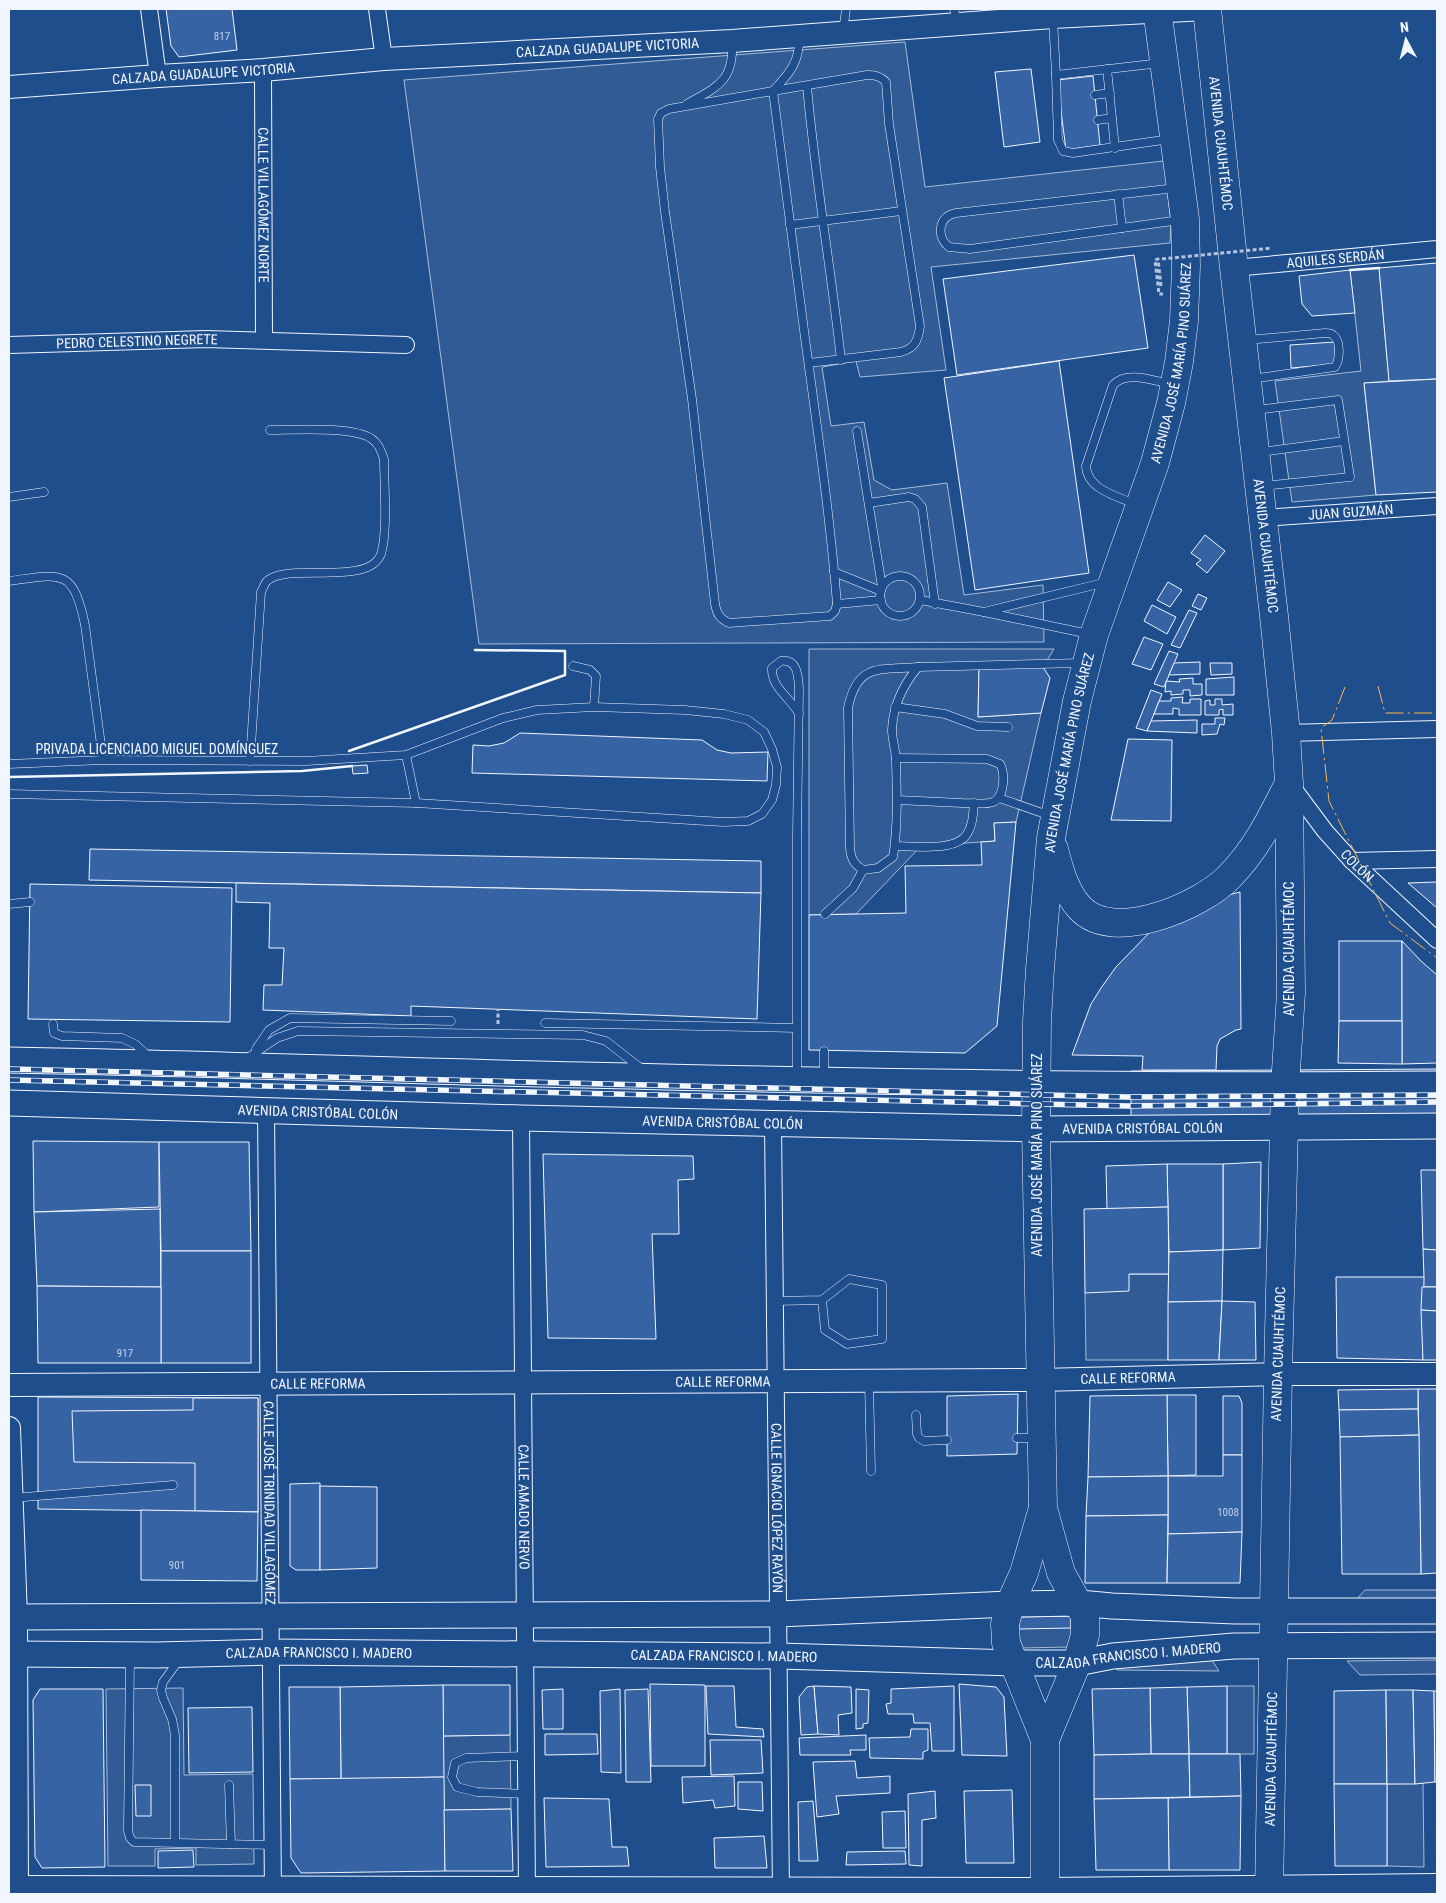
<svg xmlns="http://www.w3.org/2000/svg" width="1446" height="1903" viewBox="0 0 1446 1903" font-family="'Roboto Condensed',sans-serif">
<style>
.built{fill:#305b95;stroke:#a8bbd7}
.building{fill:#3563a3;stroke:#f2f6ff}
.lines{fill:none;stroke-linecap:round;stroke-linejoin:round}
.lane-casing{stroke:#f2f6ff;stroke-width:9}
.street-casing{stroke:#f2f6ff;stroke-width:18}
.secondary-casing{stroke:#f2f6ff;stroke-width:24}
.primary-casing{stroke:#f2f6ff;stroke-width:27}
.highway-casing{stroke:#f2f6ff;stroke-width:29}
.path{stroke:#b3c4dc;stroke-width:3;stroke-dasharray:4 2.5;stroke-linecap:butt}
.lane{stroke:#1f4e8c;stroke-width:8}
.street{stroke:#1f4e8c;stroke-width:16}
.secondary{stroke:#1f4e8c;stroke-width:22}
.primary{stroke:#1f4e8c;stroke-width:25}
.highway{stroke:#1f4e8c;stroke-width:28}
.rail-casing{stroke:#f2f6ff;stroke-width:5.5}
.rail{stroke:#1f4e8c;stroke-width:4;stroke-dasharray:11;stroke-linecap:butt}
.path-bridge{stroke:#b3c4dc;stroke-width:3;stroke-dasharray:4 2.5;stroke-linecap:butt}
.wall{stroke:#f2f6ff;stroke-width:2.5}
.power{stroke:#ffb74d;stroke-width:1;stroke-dasharray:18 4 2.5 4;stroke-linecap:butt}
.labels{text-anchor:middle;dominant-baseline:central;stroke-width:4;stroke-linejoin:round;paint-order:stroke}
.number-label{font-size:11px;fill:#c3d1e8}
.street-label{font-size:14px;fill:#f2f6ff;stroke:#1f4e8c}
</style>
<rect width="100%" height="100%" fill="#1f4e8c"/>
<g class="built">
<polygon points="905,42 925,187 1164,161 1171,222 1170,243 931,267 946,370 860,377 856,361 822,367 831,426 864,422 874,480 892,490 947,483 964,595 1043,585 1044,642 479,644 404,80"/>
<polygon points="1379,268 1389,381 1364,383 1376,495 1292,502 1275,381 1361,371 1350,270"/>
<polygon points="809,649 1054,649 1043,667 979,666 978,717 1041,713 1016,822 994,823 995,841 921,846 856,914 809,915"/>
<polygon points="1129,1274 1169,1274 1168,1360 1086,1360 1085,1293"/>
<polygon points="1365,1590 1437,1590 1437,1600 1356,1600"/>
<polygon points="1070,1613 1075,1618 1069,1647 1021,1648 1015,1620 1020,1614"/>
<polygon points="1108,1659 1211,1659 1219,1671 1117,1670"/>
<polygon points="1437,1660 1437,1674 1360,1675 1347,1661"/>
<rect x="1227" y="1686" width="27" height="68"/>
<polygon points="183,1688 184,1775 253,1774 254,1864 196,1865 196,1848 155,1849 155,1866 108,1866 106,1689"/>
<polygon points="510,1735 511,1809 444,1810 443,1736"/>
<polygon points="1423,1783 1424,1867 1387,1866 1387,1784"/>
</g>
<g class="building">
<polygon points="166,9 232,9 237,50 179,57 171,46"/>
<polygon points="1031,69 1040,142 1004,147 995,72"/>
<polygon points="1093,76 1100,145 1066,150 1057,80"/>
<polygon points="1134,255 1148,348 957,375 943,279"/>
<polygon points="1437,263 1437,379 1389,381 1379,268"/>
<polygon points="1350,270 1355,313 1312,316 1302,304 1299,276"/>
<polygon points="1335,342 1336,364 1291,368 1290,345"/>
<polygon points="1059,361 1089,573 975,590 944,378"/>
<polygon points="1437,379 1437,492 1376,495 1364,383"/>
<polygon points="1205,535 1225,551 1207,573 1196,564 1201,560 1191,553"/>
<polygon points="1168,582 1182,590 1170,607 1157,600"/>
<polygon points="1198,594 1207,598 1201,610 1192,606"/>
<polygon points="1152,605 1176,617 1167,634 1144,621"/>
<polygon points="1189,610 1197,613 1180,648 1171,645"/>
<polygon points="1144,637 1163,644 1151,670 1132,664"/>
<polygon points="1169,651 1178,654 1164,687 1154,684"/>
<polygon points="1200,662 1200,674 1169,675 1174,663"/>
<polygon points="1210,663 1232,663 1232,674 1211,675"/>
<polygon points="979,666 1043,667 1050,678 1041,713 978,717"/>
<polygon points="1234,677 1234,695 1206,695 1206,679"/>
<polygon points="1193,678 1193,684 1202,684 1202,695 1190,696 1190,690 1183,690 1183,694 1171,695 1171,691 1165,692 1166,681 1180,682 1179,679"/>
<polygon points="1151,690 1162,694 1147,731 1136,728"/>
<polygon points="1183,697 1182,703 1190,703 1190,699 1201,699 1201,715 1179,715 1179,709 1173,708 1173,714 1154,714 1159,701 1171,701 1171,698"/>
<polygon points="1215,699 1222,699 1222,705 1233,704 1233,715 1223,715 1223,709 1219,710 1219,715 1205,715 1205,701 1210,700 1210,705 1215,705"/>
<polygon points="1215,718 1225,718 1224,725 1220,724 1217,734 1202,735 1202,724 1215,724"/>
<polygon points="1197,720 1197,733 1147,731 1151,721"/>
<polygon points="520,733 702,740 717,750 731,753 768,752 767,781 472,773 473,745 489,746 504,743"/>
<polygon points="1128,739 1172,740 1171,821 1111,820"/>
<polygon points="367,765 368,773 353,774 352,766"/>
<polygon points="1016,822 997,1026 965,1053 809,1050 809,915 906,913 905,866 982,865 981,842 995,841 994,823"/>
<polygon points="90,849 761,861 761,893 89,880"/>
<polygon points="1437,882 1437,908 1408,883"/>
<polygon points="236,883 761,893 757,1019 411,1006 411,1016 263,1010 264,985 282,985 284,948 269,948 270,903 236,902"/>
<polygon points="30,884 232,888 230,1022 28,1019"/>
<polygon points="1240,892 1241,1029 1236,1030 1220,1039 1217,1046 1216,1070 1142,1070 1143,1056 1072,1055 1091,1004 1101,988 1116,967 1150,932 1221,897"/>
<rect x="1339" y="941" width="63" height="80"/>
<polygon points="1402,941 1421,961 1437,975 1437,1063 1402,1064"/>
<polygon points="1339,1021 1402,1021 1402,1064 1338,1063"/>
<polygon points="1437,1069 1437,1131 1131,1133 1131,1071"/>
<polygon points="33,1141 159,1142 159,1207 34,1212"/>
<polygon points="159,1142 249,1142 251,1251 161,1251"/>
<polygon points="543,1154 693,1156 694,1179 678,1180 679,1234 652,1234 656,1339 548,1338"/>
<polygon points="1261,1162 1260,1248 1223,1250 1223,1164"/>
<polygon points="1167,1164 1223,1164 1223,1250 1169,1252"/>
<polygon points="1167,1164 1168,1207 1107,1209 1106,1166"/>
<polygon points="1421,1170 1437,1170 1437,1250 1423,1249"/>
<polygon points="1168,1207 1169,1274 1129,1274 1129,1291 1085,1293 1084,1209"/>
<polygon points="160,1209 161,1287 37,1286 34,1212"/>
<polygon points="1423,1249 1437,1250 1437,1287 1422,1287 1424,1277"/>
<polygon points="1223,1250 1222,1301 1168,1302 1169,1252"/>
<rect x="161" y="1251" width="90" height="112"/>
<polygon points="1336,1277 1424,1277 1423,1360 1337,1358"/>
<polygon points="37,1286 161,1287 161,1363 38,1363"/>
<polygon points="1422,1287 1437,1287 1437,1311 1421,1310"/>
<polygon points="1222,1301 1219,1360 1168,1360 1168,1302"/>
<polygon points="1222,1301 1255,1302 1256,1360 1219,1360"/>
<polygon points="1421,1310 1437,1311 1437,1360 1423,1360"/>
<polygon points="1418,1389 1437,1389 1437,1573 1421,1574"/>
<polygon points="1418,1389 1418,1409 1339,1410 1338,1390"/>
<polygon points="1018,1394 1017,1454 947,1456 947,1396"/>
<polygon points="1167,1395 1196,1395 1196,1475 1168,1476"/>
<polygon points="1167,1395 1168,1476 1088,1477 1090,1396"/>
<polygon points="1223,1396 1239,1396 1242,1403 1242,1455 1223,1455"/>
<polygon points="38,1397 258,1398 258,1512 38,1509"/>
<polygon points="193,1398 258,1398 258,1512 195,1511 195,1463 74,1462 72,1411 193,1410"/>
<polygon points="1418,1409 1419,1435 1340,1437 1339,1410"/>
<polygon points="1419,1435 1421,1574 1342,1574 1340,1437"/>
<polygon points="1223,1455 1242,1455 1242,1532 1168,1534 1168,1476 1223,1476"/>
<polygon points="1168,1476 1168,1515 1086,1516 1088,1477"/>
<polygon points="320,1483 320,1570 296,1570 290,1566 290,1484"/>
<polygon points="320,1486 377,1487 377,1568 320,1570"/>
<polygon points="141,1510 258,1512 257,1581 141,1580"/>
<polygon points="1168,1515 1167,1583 1085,1583 1086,1516"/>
<polygon points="1242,1532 1240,1583 1167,1583 1168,1534"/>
<polygon points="1071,1616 1071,1628 1019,1629 1019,1617"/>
<polygon points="650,1684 705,1685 705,1766 651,1766"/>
<polygon points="959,1684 996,1687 1004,1697 1007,1756 962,1755"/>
<polygon points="443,1685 510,1685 510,1735 443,1736"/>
<polygon points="443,1685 444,1777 341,1779 340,1687"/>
<polygon points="706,1686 734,1686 736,1727 763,1729 764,1737 708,1734"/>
<polygon points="814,1686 818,1734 801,1735 799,1697 807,1687"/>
<polygon points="814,1686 851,1687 852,1713 838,1715 839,1735 818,1734"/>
<polygon points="954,1686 954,1751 932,1751 930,1723 914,1723 913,1714 888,1714 886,1704 891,1703 891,1689"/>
<polygon points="1227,1686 1227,1754 1189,1754 1187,1687"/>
<polygon points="289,1687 340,1687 341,1779 290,1779"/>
<polygon points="1187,1687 1189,1754 1151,1754 1150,1688"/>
<polygon points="1150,1688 1151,1754 1094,1755 1092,1689"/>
<polygon points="40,1689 103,1689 105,1867 42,1868 35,1857 33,1700"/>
<polygon points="563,1689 563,1729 543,1729 542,1690"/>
<polygon points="620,1689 621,1773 601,1772 600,1691"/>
<polygon points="648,1689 651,1782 626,1782 625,1690"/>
<polygon points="856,1689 869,1690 868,1723 863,1724 863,1728 856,1729"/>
<polygon points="1386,1690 1387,1784 1334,1784 1334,1691"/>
<polygon points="1386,1690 1413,1690 1415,1784 1387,1784"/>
<polygon points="1413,1690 1434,1691 1435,1782 1415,1784"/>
<polygon points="1434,1691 1437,1691 1437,1782 1435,1782"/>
<polygon points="252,1707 253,1772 189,1773 188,1708"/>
<polygon points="911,1729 928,1729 928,1750 923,1752 923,1759 870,1758 869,1738 910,1737"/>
<polygon points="545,1734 597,1734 598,1754 545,1755"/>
<polygon points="866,1735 866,1750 850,1750 851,1755 800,1755 799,1738"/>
<polygon points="710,1740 761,1740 763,1773 711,1775"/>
<polygon points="1151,1754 1189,1754 1190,1797 1094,1799 1094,1755"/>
<polygon points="1189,1754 1240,1754 1241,1796 1190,1797"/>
<polygon points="855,1761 857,1778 890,1776 890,1793 836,1796 839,1814 817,1817 813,1762"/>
<polygon points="734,1776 735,1806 715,1808 713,1800 683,1803 682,1777"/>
<polygon points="444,1777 445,1871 301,1873 291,1858 290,1779"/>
<polygon points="738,1782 762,1782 763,1811 738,1809"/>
<polygon points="1334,1784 1387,1784 1387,1866 1335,1866"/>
<polygon points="135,1785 151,1785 151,1816 136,1816"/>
<polygon points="1012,1790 1014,1863 966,1863 964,1791"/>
<polygon points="935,1791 936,1818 922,1820 922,1866 909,1865 908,1794"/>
<polygon points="1241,1796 1240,1870 1169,1870 1168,1798"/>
<polygon points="544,1798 609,1799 612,1847 627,1847 629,1866 546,1867"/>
<polygon points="1168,1798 1169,1870 1096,1870 1094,1799"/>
<polygon points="813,1801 818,1861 799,1861 798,1802"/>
<polygon points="511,1809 513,1871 445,1871 444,1810"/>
<polygon points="905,1811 906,1848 883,1848 882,1812"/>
<polygon points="764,1836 767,1868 715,1868 714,1838"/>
<polygon points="193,1850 194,1867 158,1868 158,1851"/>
<polygon points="905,1851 906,1864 846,1865 847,1852"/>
</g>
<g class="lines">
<g class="lane-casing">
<g id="lane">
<polyline points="954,9 957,22"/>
<polyline points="1053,19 1056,75 1161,63"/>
<polyline points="843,32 846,9"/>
<polyline points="1107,69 1115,148"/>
<polyline points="1056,75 1058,140 1063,151 1073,153 1170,139"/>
<path d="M807,86c8,92 24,182 34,274"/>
<path d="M773,91c10,82 21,164 32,247 12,89 25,177 32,266l-2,7 -5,5 -101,7c-10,-5 -12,-9 -14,-19l-23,-205 -27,-187 -5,-45 -2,-48 3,-6 8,-4z"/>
<path d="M773,91l94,-16c8,0 13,1 19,7l3,42 31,202c-2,15 -5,22 -19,26l-92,11"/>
<path d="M773,91c15,-16 27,-29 26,-52"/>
<polyline points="1095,95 1110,93"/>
<path d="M687,104c30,-17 47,-23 45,-61"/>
<polyline points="1098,120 1112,118"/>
<path d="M1176,188l-220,25c-18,3 -20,24 -7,34l21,2 210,-29"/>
<polyline points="1118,194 1122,228"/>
<polyline points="790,225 901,211"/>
<path d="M1247,340l78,-7c3,0 6,0 8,2 8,5 7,25 2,32l-84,12"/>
<polyline points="1255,410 1338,400 1350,477 1263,486"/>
<polyline points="857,431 882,587"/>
<polyline points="1260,452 1344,441"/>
<polyline points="9,497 44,492"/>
<polyline points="869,503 909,497 915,499 922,507 935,604"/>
<path d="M1135,504c-19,-8 -48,-15 -49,-38l27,-81c14,-15 40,-4 58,-1"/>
<polyline points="834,572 881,591"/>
<circle cx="900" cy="596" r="20"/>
<path d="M9,581c52,-7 64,-14 76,44l18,135"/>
<polyline points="920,600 984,612"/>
<polyline points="837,604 881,600"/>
<polyline points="1089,634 984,612 1107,582"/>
<polyline points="573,666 590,670 596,676 594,707"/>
<path d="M918,667c-15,18 -25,39 -26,63 0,10 4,21 4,31 1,32 2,65 -3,96l-15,11 -15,2c-9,-6 -12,-11 -13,-22l-2,-140c9,-45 31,-38 70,-41z"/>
<polyline points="918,667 1082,663"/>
<polyline points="895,707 945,714 977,726 1008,727"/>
<polyline points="406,755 416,803"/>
<path d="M896,758l91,1 13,5c5,9 5,33 -7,38 -8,3 -22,1 -31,1 -22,-1 -44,-2 -65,-3"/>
<path d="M250,761l11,-169c2,-3 3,-8 6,-11 21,-19 102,6 114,-27 7,-22 3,-70 3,-95 -3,-8 -5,-15 -12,-20 -18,-13 -78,-9 -102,-9"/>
<polyline points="9,764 103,760 306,761 406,755 503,718 537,710 594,707 685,710 724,714 748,720 764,732 772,749 777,767 776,785 772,800 762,814 748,821 723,822 416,803 9,794"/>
<polyline points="999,798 1051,816"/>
<path d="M895,846c19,0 61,6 72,-12 6,-9 6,-20 7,-31"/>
<polyline points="9,904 30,902"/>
<polyline points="825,914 853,888 863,870"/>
<polyline points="545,1023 796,1028"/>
<polyline points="53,1024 54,1033 62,1036 122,1038 135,1044 148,1056"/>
<polyline points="256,1049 269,1030 290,1018 451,1021"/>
<polyline points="824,1051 824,1076"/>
<polyline points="246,1059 277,1038 298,1031 583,1035 606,1041 643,1070"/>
<path d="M797,1077v-240l2,-149c-1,-12 -1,-29 -18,-27l-9,7c-1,20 19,30 27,46"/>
<polyline points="776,1301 822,1300 849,1279 882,1285 882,1339 847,1344 825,1330 822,1300"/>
<polyline points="869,1383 871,1471"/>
<polyline points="916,1415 917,1434 919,1438 924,1441 947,1440"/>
<polyline points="1017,1438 1036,1438"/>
<polyline points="12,1498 173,1485"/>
<polyline points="130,1659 128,1831 130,1838 134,1842 272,1845"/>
<polyline points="526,1756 466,1758 455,1763 452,1777 457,1787 477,1792 526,1794"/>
<polyline points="229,1785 231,1844"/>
<polyline points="175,1842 175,1735 172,1719 163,1698 161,1690 163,1682 179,1660"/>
</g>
</g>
<g class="street-casing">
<g id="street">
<polyline points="149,9 158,76"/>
<polyline points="377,9 384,59"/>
<path id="s1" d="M263,70l1,270"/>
<path id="s2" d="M1234,268l203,-19"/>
<path id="s3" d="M9,345l197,-6 200,6"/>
<path id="s4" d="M1263,518l174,-12"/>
<polyline points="1286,733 1437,729"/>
<path id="s5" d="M1290,784l35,47 27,30 85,79"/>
<polyline points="1352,861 1437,859"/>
<path id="s6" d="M266,1112l7,782"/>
<path id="s7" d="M521,1118l6,776"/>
<path id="s8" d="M773,1123l8,771"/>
</g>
</g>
<g class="secondary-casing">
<g id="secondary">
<path id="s9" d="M9,87l149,-11 105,-6 121,-11 348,-18 321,-24 153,-8"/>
<path id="s10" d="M9,1385l1031,-5 238,-6h159"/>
<polyline points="9,1428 16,1617 17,1894"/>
<polyline points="9,1887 1045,1889 1437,1885"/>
</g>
</g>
<g class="primary-casing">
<g id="primary">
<path d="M9,1060c191,3 383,11 574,15 285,7 569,12 854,9"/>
<path id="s11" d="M9,1103l512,15 515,11 401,-3"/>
<polyline points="9,1617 778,1614 1010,1604 1079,1603 1112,1606 1235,1611 1437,1611"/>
<path id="s12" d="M9,1654l148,1 114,-3 508,4 235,7h63l36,-7 121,-10 203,-1"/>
</g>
</g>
<g class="highway-casing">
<g id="highway">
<path id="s13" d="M1207,9l27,259 40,348 12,117 3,50 2,210 -6,93 -7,288 -9,520"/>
<path d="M1054,849c5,20 11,43 26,59 33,36 121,-2 149,-31 26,-26 42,-58 58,-90"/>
<polyline points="1043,1508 1024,1573 1010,1604 1005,1624 1006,1643 1045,1740 1045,1894"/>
<path id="s14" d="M1045,1740l32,-77 8,-28v-19l-24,-43 -18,-65 -7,-379 1,-108 3,-52 11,-131 26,-137 17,-66 61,-172 16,-60 8,-41 5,-41 2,-55 -1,-47 -28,-210"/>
</g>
</g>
<g class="path">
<polyline points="1161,286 1158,259 1155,260 1159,294 1163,294"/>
<polyline points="498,1024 498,1009"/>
</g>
<use href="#lane" class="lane"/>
<use href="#street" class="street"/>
<use href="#secondary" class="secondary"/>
<use href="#primary" class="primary"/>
<use href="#highway" class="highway"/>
<g class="rail-casing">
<g id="rail">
<polyline points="9,1069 1127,1097 1437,1095"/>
<polyline points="9,1080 1128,1106 1437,1102"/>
</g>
</g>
<use href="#rail" class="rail"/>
<polyline class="path-bridge" points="1162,259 1272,248"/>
<g class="wall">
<polyline points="1350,270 1379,268"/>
<polyline points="349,751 565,675 565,651 475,650"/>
<polyline points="9,777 302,771 352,766"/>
</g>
<g class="power">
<polyline points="1378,686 1385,713 1437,713"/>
<polyline points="1345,687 1332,720 1321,728 1329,801 1390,923 1437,958"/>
</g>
</g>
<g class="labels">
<g class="number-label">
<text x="222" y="36">817</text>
<text x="125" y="1353">917</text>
<text x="1228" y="1512">1008</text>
<text x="177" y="1565">901</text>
</g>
<g class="street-label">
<text stroke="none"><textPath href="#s9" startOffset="600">CALZADA GUADALUPE VICTORIA</textPath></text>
<text stroke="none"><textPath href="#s9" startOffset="195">CALZADA GUADALUPE VICTORIA</textPath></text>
<text stroke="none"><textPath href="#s13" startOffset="135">AVENIDA CUAUHTÉMOC</textPath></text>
<text stroke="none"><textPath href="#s1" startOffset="135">CALLE VILLAGÓMEZ NORTE</textPath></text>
<text stroke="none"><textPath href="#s2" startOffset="102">AQUILES SERDÁN</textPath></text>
<text stroke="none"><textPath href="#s3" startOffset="128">PEDRO CELESTINO NEGRETE</textPath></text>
<text stroke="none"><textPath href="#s14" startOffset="1411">AVENIDA JOSÉ MARÍA PINO SUÁREZ</textPath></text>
<text stroke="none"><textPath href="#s4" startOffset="88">JUAN GUZMÁN</textPath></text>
<text stroke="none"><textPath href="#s13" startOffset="540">AVENIDA CUAUHTÉMOC</textPath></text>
<text x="157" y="749">PRIVADA LICENCIADO MIGUEL DOMÍNGUEZ</text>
<text stroke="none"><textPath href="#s14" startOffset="1006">AVENIDA JOSÉ MARÍA PINO SUÁREZ</textPath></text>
<text stroke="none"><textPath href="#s5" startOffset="106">COLÓN</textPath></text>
<text transform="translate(1289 949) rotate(-90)">AVENIDA CUAUHTÉMOC</text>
<text stroke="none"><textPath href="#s11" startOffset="309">AVENIDA CRISTÓBAL COLÓN</textPath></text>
<text stroke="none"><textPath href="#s11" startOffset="714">AVENIDA CRISTÓBAL COLÓN</textPath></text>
<text stroke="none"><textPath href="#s11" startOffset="1134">AVENIDA CRISTÓBAL COLÓN</textPath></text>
<text transform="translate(1037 1155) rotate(-90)">AVENIDA JOSÉ MARÍA PINO SUÁREZ</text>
<text transform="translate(1278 1354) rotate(-88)">AVENIDA CUAUHTÉMOC</text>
<text stroke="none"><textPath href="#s10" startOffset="1119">CALLE REFORMA</textPath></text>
<text stroke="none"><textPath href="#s10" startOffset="714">CALLE REFORMA</textPath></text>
<text stroke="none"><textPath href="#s10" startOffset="309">CALLE REFORMA</textPath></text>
<text stroke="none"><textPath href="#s6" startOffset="391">CALLE JOSÉ TRINIDAD VILLAGÓMEZ</textPath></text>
<text stroke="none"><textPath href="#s7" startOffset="389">CALLE AMADO NERVO</textPath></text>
<text stroke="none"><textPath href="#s8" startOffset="385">CALLE IGNACIO LÓPEZ RAYÓN</textPath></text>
<text stroke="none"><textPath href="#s12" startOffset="310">CALZADA FRANCISCO I. MADERO</textPath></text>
<text stroke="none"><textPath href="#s12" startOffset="1120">CALZADA FRANCISCO I. MADERO</textPath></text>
<text stroke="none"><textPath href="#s12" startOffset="715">CALZADA FRANCISCO I. MADERO</textPath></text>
<text transform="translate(1271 1759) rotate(-89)">AVENIDA CUAUHTÉMOC</text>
</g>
</g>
<rect width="1446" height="1903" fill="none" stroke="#f2f6ff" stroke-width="20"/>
<g transform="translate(1406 40) rotate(353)" stroke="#1f4e8c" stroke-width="4" paint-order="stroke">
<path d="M0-4L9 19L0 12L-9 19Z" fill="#f2f6ff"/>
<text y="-8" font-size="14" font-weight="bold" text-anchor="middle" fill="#f2f6ff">N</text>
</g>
</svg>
